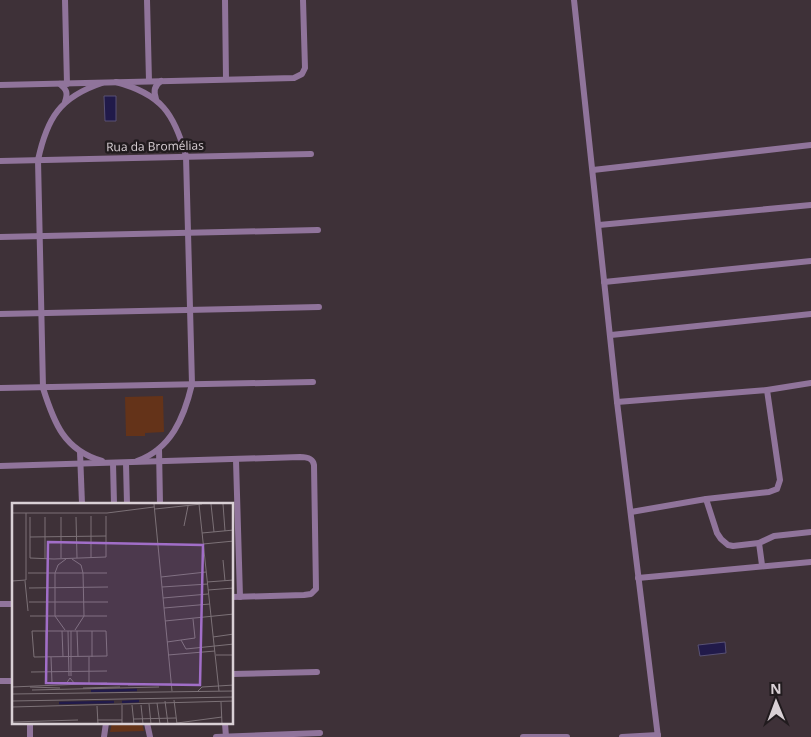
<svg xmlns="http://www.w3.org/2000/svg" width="811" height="737" viewBox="0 0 811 737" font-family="'Open Sans',sans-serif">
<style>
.green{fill:#643319}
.water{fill:#211a4a;stroke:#585174}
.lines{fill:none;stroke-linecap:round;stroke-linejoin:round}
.minor{stroke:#90749b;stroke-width:6}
.labels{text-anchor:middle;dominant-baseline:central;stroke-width:5;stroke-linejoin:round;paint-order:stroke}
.street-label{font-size:12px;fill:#d9d0d5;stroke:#211b1e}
.inset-river{fill:none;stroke:#211a4a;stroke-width:2.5}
.inset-road{fill:none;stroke:#7c7177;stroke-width:1}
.view{fill:#a16ec8;fill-opacity:0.15;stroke:#a16ec8;stroke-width:2.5}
.inset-edge{fill:none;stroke:#d9d0d5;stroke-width:2.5}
</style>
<rect width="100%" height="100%" fill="#3e3138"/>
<g class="green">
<polygon points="163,396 164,432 145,433 145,436 126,436 125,397"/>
<polygon points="112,723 142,723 144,731 110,732"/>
</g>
<g class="water">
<polygon points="104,96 116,96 116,121 105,121"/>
<polygon points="725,642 726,653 700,656 698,645"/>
</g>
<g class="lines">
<g class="minor">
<polyline points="65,0 67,84"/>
<polyline points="147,0 149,81"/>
<polyline points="225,0 226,79"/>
<polyline points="574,0 617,402 658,737"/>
<path d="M116,82c45,12 58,31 70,74l6,228c-8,34 -21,65 -55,77"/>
<path d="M102,83c-42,14 -55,35 -64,77l5,228c11,35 21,62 59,73"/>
<path d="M60,84c7,6 8,9 5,18"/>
<polyline points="0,85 294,78 302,74 305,68 303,0"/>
<path d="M156,99c-3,-8 -1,-14 5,-18"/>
<polyline points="0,161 311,154"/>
<polyline points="593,170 811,145"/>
<polyline points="599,225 811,205"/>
<polyline points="0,237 318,230"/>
<polyline points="604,282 811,261"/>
<polyline points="0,314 319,307"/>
<polyline points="611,335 811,314"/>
<polyline points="0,388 313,382"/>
<polyline points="617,402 767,390 811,383"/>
<polyline points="159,449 160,504"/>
<polyline points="80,452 82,504"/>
<polyline points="236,460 240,597"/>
<polyline points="113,463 114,504"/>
<polyline points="126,463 127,504"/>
<path d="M0,466l300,-9c7,0 13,1 14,8l2,124 -5,5 -7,1 -72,2"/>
<polyline points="706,499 717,533 721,539 728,545 733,546 759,543 774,536 811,532"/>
<polyline points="631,512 706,499 769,492 777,489 780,480 767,390"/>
<polyline points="759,543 762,565"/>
<polyline points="638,578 811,562"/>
<polyline points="0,604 14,604"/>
<polyline points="232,674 317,672"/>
<polyline points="0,681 14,681"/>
<polyline points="30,723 30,737"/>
<polyline points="147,723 150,737"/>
<polyline points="225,723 226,737"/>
<polyline points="104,737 106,723"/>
<polyline points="216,737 320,733"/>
<polyline points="523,737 567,737"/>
<polyline points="622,737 658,735"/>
</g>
</g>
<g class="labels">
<g class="street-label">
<text transform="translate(155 146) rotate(-1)">Rua da Bromélias</text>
</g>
</g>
<g transform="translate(12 503)">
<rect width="221" height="221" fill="#3e3138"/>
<path class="inset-river" d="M79,188l46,-1M110,199l17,-1M47,200l55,-1"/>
<path class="inset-road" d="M142,1l18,187M187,1l20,187M199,1l3,28M211,1l2,27M143,6l47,-5M0,10h95l47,-6M18,14v41l24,1 52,-2v-41M33,14v42M49,14v41M64,14l1,41M172,23l4,-20M190,30l32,-3M18,34l76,-1M191,41l31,-3M79,55v-42M60,56l9,6 2,8 1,43 -9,14M211,57l2,21M16,70h79M149,74l45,-5M0,78l14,-1v-67M13,78l3,30M195,79l27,-2M150,84l46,-3M17,85l79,-1M196,87l26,-2M151,95l45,-4M17,99h79M152,105l46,-4M18,113h77M153,118l69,-7M53,127l-10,-14v-43l3,-8 8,-6M20,128h74l1,25 -73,1zM34,128v26M50,128l1,26M56,128l1,45M59,128v45M65,128l1,26M80,128v26M201,134l21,-3M169,137l5,9 48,-5M155,139l28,-4 -2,-19M156,152l47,-4M204,152h18M39,154l1,26M77,154v26M19,169l76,-1M54,181l4,-6 5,6M116,182l43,-1M0,184l95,-4M18,184l30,1M71,185l37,-1M20,187l127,-3M185,189l5,-5 32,-2M0,191l222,-3M162,197l3,24M0,198l222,-4M153,198l3,23M209,199l1,22M145,200l3,21M137,201l2,20M110,202v19M120,202l2,19M129,202l2,19M85,203l1,18M0,204l222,-6M122,216l42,-1M85,217h25M0,219l66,-2M165,220l45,-6"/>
<path class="view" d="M36,39l155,3 -3,140 -154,-2z"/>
<rect width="221" height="221" class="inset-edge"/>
</g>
<g transform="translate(776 702) rotate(359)" stroke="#211b1e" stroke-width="4" paint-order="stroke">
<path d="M0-4L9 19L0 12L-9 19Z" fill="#d9d0d5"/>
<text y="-8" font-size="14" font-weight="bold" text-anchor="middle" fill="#d9d0d5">N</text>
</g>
</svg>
